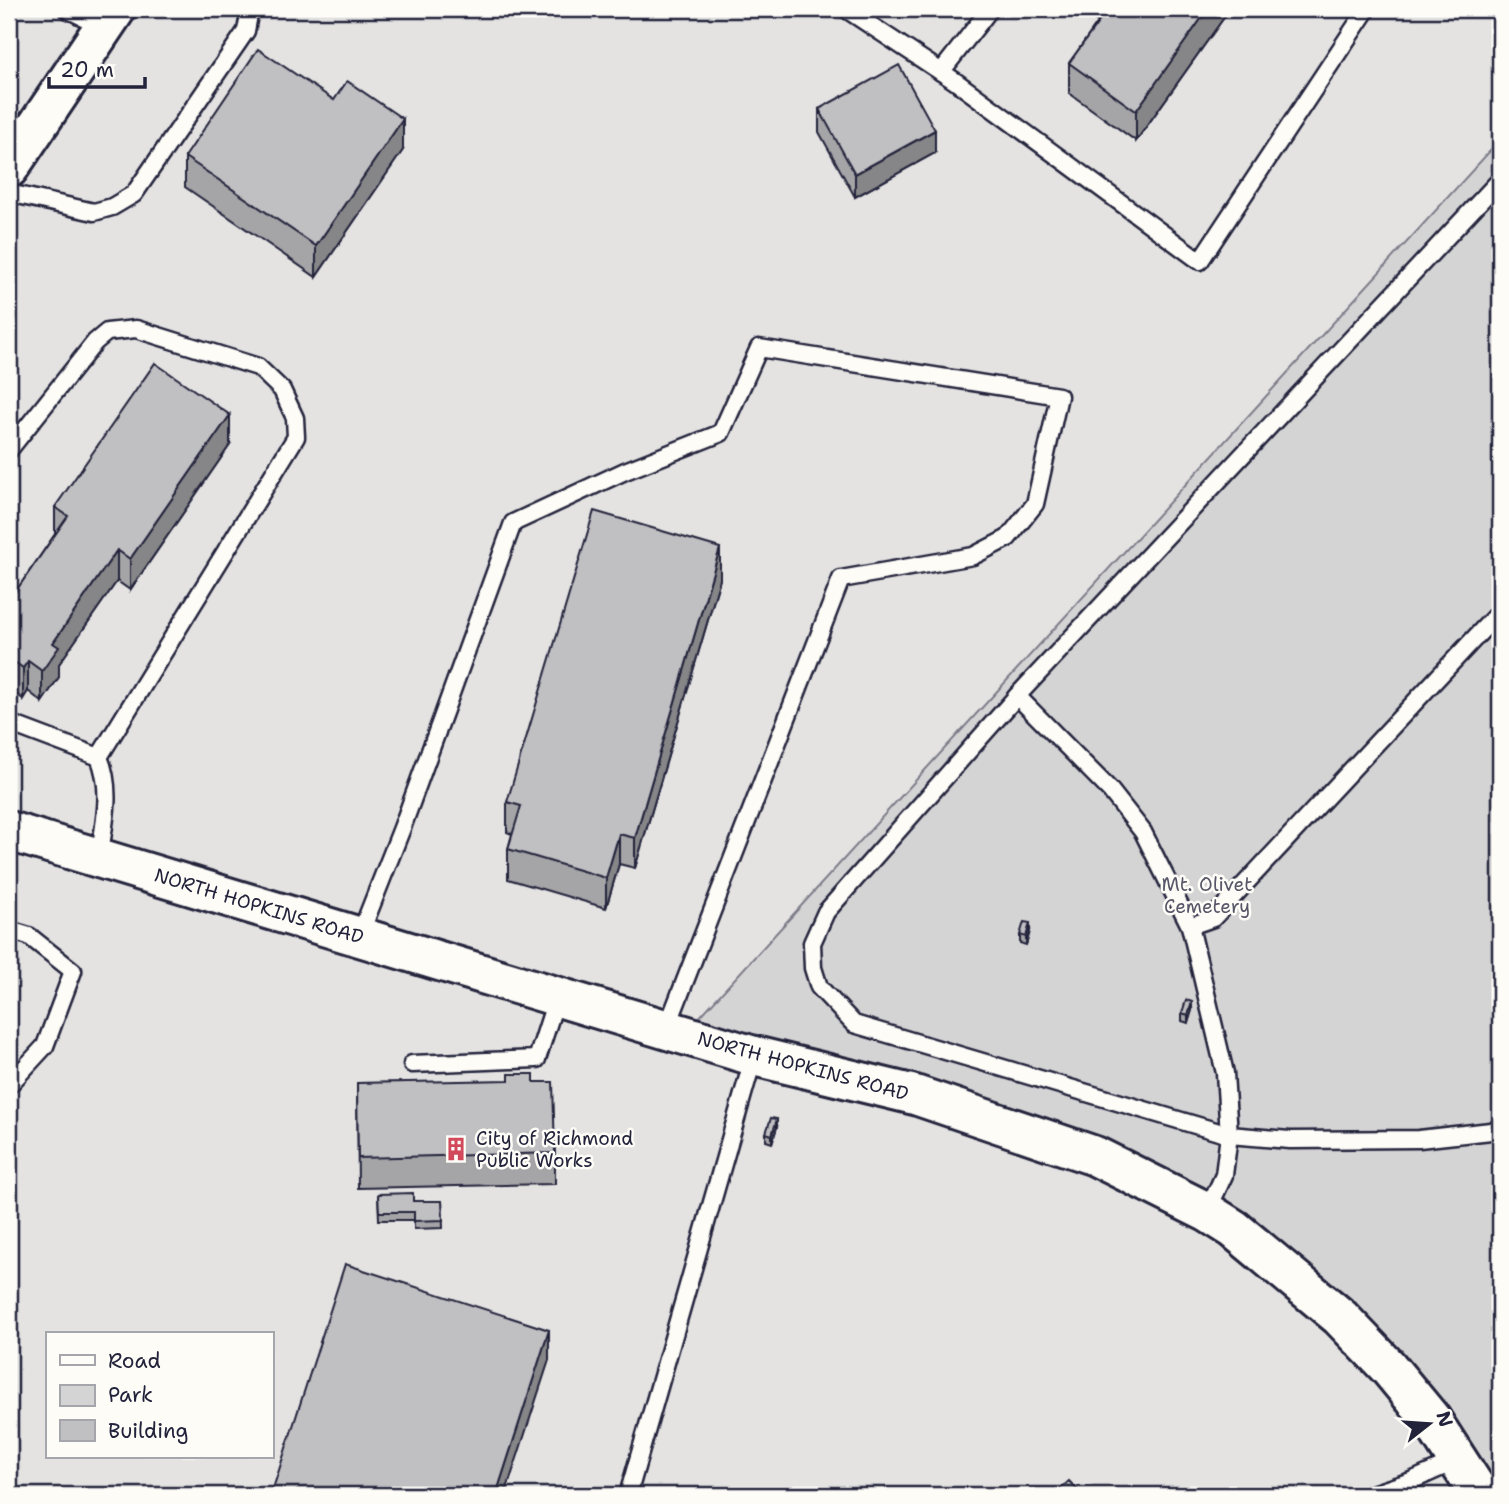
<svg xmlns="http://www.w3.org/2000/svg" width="1509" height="1504" viewBox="0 0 1509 1504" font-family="'Shantell Sans',sans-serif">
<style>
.built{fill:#e4e3e2;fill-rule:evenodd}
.green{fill:#d5d4d5;stroke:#7c7b88;stroke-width:2}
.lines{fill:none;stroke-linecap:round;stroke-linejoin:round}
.lane-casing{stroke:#22223b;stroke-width:21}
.secondary-casing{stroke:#22223b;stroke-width:44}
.lane{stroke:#fdfcf7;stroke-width:16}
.secondary{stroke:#fdfcf7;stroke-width:38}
.wall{fill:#a5a4a7;stroke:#22223b;stroke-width:2}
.shaded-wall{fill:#868688;stroke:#22223b;stroke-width:2}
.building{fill:#c0bfc2;stroke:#22223b;stroke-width:2}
.labels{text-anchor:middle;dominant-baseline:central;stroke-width:5;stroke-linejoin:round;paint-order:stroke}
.park-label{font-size:19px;fill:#585769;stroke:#fdfcf7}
.street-label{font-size:19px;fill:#22223b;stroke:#fdfcf7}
.poi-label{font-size:19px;fill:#22223b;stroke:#fdfcf7;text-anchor:start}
</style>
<rect width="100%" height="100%" fill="#f4f3ef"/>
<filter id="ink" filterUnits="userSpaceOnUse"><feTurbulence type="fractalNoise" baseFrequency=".0143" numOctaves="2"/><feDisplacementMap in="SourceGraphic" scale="14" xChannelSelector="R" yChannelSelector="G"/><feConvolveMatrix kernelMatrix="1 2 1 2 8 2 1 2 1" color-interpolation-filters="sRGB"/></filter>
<g filter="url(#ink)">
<path class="built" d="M9,9h1491v131l-814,892 263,80 271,115 115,103 137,165h-1463zM47,1334h224v123h-224z"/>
<polygon class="green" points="1500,140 1500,1495 1472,1495 1335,1330 1220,1227 1085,1162 686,1032"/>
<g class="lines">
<g class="lane-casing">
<g id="lane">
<polyline points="67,9 104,27"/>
<polyline points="846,9 955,81 1200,261 1367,9"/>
<polyline points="941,72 990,9"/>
<polyline points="1500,180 1017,696 826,912 812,943 813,968 819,987 854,1024 1229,1135 1290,1140 1419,1139 1500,1130"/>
<polyline points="9,193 94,212 112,207 134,194 246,31 250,9"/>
<polyline points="9,450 95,342 107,332 136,329 258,367 282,390 295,418 296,437 99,757"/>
<polyline points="1017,696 1110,790 1143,832 1190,926 1225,1073 1229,1135 1224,1175 1207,1212"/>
<path d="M9,723l90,34c14,33 5,67 0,101"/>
<polyline points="1190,926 1213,918 1500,611"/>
<polyline points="9,930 29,936 73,971 45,1046 9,1085"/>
<polyline points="359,937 402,828 513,523 625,471 721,433 759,348 1059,396 1035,504 1008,538 973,556 841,579 666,1030"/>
<polyline points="412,1064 537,1059 557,997"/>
<polyline points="628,1495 754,1056"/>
<polyline points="1369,1495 1411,1481 1458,1460"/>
</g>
</g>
<g class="secondary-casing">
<g id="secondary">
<polyline points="9,168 116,9"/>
<polyline points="9,831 754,1056 915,1095 1095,1156 1207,1212 1234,1229 1340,1317 1388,1367 1431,1419 1480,1495"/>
</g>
</g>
<use href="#lane" class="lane"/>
<use href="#secondary" class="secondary"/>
</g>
<g class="wall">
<polygon points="1079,9 1230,9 1136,141 1069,93 1069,63 1098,22"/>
<polygon points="819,109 935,153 855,197 819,132"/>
<polygon points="403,150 316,277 185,187 185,157"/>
<polygon points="230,445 130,590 117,581 59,664 59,677 42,702 28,691 23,699 9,689 9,601 55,534 55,507"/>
<polygon points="720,579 635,868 619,864 606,908 508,879 508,849 512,834 507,832 507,802"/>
<polygon points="1030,931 1026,945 1020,943 1020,935"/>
<polygon points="1192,1010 1188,1023 1182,1021 1182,1013"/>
<polygon points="534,1082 555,1153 555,1184 358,1188 357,1083"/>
<polygon points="777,1127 772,1143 766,1141 766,1133"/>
<polygon points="378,1194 413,1201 442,1201 443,1228 414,1229 414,1220 379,1220"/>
</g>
<g class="shaded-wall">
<polygon points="1208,9 1230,9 1136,141 1136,111"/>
<polygon points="403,119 403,150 316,277 316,246"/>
<polygon points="935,130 935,153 855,197 855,174"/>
<polygon points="230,415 230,445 130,590 130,559"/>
<polygon points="720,548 720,579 635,868 635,838"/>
<polygon points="117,550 117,581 59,664 59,677 42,702 42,671 53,643"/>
<polygon points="28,661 28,691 23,699 23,668"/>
<polygon points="619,834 619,864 606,908 606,878"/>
<polygon points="1030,923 1030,931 1026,945 1026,937"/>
<polygon points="1192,1002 1192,1010 1188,1023 1188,1015"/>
<polygon points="777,1119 777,1127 772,1143 772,1135"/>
<polygon points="549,1330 549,1360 505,1495 496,1495"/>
</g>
<g class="building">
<polygon points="1108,9 1208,9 1136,111 1069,63"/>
<polygon points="258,49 334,100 347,81 403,119 316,246 185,157"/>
<polygon points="899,65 935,130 855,174 819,109"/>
<polygon points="155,363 230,415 130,559 117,550 53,643 59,647 42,671 28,661 23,668 9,658 9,601 68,516 55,507"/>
<polygon points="594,511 720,548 635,838 619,834 606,878 508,849 521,806 507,802"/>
<polygon points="1024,922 1030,923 1026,937 1020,935"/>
<polygon points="1186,1000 1192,1002 1188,1015 1182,1013"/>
<polygon points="509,1074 534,1074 534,1082 553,1082 555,1153 358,1158 357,1083 509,1080"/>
<polygon points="771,1118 777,1119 772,1135 766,1133"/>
<polygon points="413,1193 413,1201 442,1201 443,1220 414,1221 414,1212 379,1212 378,1194"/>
<polygon points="345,1264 549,1330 496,1495 271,1495"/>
<polygon points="1069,1481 1082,1495 1054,1495"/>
</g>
</g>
<defs>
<g id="building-bare" transform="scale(1.89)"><path d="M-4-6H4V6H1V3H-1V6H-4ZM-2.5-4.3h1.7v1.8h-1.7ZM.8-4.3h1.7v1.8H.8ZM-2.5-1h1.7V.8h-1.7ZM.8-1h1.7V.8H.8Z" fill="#d1495b" stroke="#fdfcf7" stroke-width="2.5" paint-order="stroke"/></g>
</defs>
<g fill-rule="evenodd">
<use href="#building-bare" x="456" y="1149"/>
</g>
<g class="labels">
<g class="park-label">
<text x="1207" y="884">Mt. Olivet<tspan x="1207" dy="22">Cemetery</tspan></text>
</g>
<g class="street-label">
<text transform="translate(259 906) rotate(17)">NORTH HOPKINS ROAD</text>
<text transform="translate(803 1066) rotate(15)">NORTH HOPKINS ROAD</text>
</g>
<g class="poi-label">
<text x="476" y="1138">City of Richmond<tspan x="476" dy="22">Public Works</tspan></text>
</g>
</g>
<rect width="1509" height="1504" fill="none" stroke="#fdfcf7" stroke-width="35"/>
<rect x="18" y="18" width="1474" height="1469" fill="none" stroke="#22223b" stroke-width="2.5" filter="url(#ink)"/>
<rect x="46" y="1332" width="228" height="126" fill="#fdfcf7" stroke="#a5a5ac" stroke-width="2"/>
<rect x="60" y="1355" width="35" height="10" fill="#fdfcf7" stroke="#a5a5ac" stroke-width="2"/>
<text x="108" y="1368" font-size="21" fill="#22223b">Road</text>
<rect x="60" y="1385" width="35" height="21" fill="#d5d4d5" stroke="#a5a5ac" stroke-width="2"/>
<text x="108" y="1402" font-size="21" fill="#22223b">Park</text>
<rect x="60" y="1420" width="35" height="21" fill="#c0bfc2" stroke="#a5a5ac" stroke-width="2"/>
<text x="108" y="1438" font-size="21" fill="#22223b">Building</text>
<g transform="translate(1429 1424) rotate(73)" stroke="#fdfcf7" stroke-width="5" paint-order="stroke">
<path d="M0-5L12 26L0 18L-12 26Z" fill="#22223b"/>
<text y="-10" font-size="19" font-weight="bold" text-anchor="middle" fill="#22223b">N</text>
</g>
<path d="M49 77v10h96v-10" fill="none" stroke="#22223b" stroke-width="3.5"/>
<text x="60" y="77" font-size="21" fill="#22223b" stroke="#fdfcf7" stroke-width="5" paint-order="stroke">20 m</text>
</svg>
